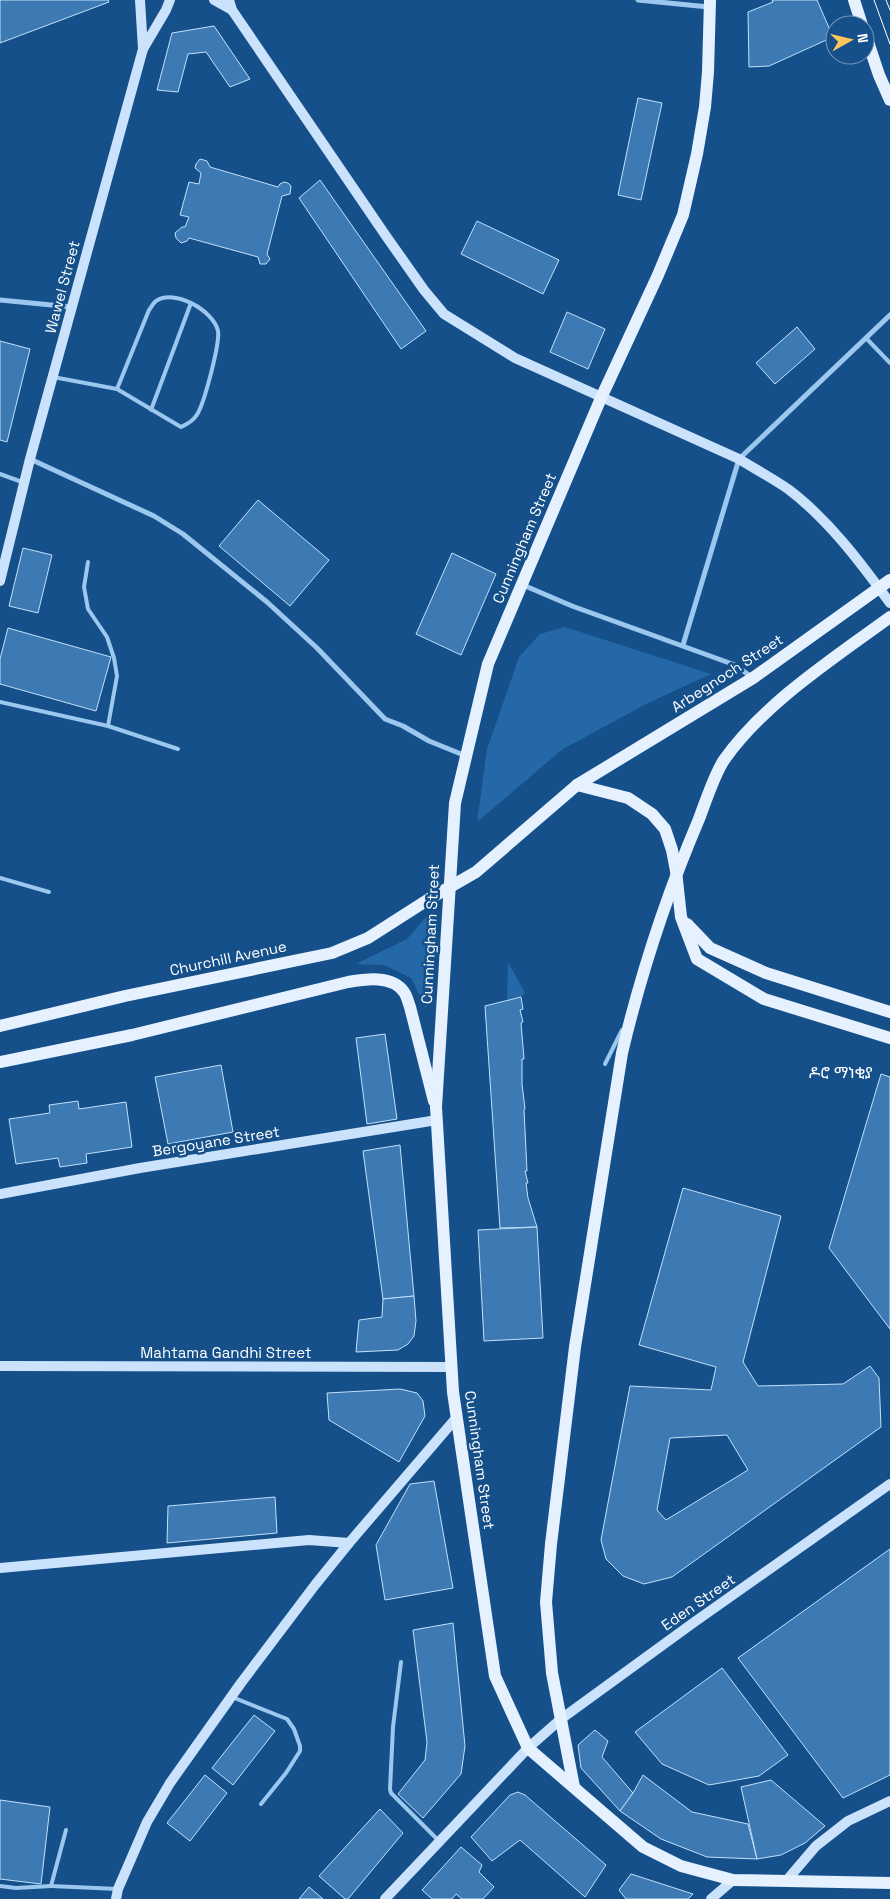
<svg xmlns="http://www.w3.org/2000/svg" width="890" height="1899" viewBox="0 0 890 1899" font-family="'Space Grotesk','Noto Sans Ethiopic',sans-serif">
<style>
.green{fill:#2468a7}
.building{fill:#3d7ab3;stroke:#c3e0fb;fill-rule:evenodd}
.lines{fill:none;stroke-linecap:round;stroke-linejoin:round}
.lane{stroke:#9cc7ef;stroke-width:4}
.street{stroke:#9cc7ef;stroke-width:5}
.secondary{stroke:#cae2fb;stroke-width:10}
.primary{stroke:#e5f1ff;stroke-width:12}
.tram{stroke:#fff;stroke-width:1}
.labels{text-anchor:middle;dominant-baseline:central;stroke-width:5;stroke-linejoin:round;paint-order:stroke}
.street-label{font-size:15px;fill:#fff;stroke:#15508a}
.neighbourhood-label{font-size:16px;fill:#fff;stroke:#15508a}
</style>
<rect width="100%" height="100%" fill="#15508a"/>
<g class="green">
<polygon points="565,627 711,674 646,704 563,749 477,822 487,749 519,657 540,634"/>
<polygon points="427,916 429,962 426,1008 411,978 384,965 356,964 407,939"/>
<polygon points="508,962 525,993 521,997 507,1000"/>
</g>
<g class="building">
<polygon points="0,0 108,0 109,2 0,43"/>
<polygon points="772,0 817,0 833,37 769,66 749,67 748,12 773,2"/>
<polygon points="214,26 250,79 230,87 206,52 188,54 178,92 157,90 172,33"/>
<polygon points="638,98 662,103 641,200 618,195"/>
<polygon points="200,159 207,161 210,167 278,187 280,184 284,182 288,183 291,186 290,194 282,196 267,254 270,259 266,264 260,264 258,257 189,238 187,241 181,243 176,238 175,233 182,227 185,227 189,217 180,215 189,182 199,184 201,173 195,168 196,164"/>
<polygon points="320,180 426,331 401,349 299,198"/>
<polygon points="477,221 559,260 543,294 461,254"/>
<polygon points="567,312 605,329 588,369 550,352"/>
<polygon points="797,327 815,349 775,384 756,363"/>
<polygon points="0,341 30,349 7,442 0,440"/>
<polygon points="258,500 329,560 290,606 219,546"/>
<polygon points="23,548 52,555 38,613 9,606"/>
<polygon points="452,553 496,574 461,655 416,634"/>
<polygon points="8,628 111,657 96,711 0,684 0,659"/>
<polygon points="521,997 523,1009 520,1010 523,1022 521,1023 524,1059 522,1059 522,1084 525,1109 524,1110 527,1171 525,1171 528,1183 526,1183 528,1198 537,1227 500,1228 485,1006"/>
<polygon points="385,1034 397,1119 367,1124 356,1038"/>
<polygon points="221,1065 233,1132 168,1144 155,1077"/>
<polygon points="881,1074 890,1077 890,1329 829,1248"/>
<polygon points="78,1101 79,1109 126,1102 132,1147 86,1154 87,1163 60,1167 58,1158 16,1164 9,1119 50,1113 49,1105"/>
<polygon points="400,1145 414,1296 383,1299 363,1151"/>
<path d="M683,1188l98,28 -38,146 15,24 85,-2 27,-18 9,12 2,49 -209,150 -28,7 -21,-8 -17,-17 -5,-19 29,-154 81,4 5,-23 -77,-22zM727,1435l21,35 -82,50 -9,-10 13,-72z"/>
<polygon points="537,1227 543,1338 484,1341 478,1230"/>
<polygon points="414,1296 416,1321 414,1336 408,1344 398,1350 356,1352 359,1320 382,1317 383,1299"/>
<polygon points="400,1389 417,1393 423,1401 425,1416 399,1462 329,1420 327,1393"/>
<polygon points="434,1481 453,1588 385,1600 376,1545 410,1484"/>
<polygon points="275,1497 277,1533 167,1543 168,1506"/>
<polygon points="890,1549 890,1775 843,1798 738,1658"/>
<polygon points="453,1623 465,1746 461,1774 423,1818 398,1794 425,1760 427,1742 413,1630"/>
<polygon points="722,1668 788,1755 759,1776 709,1785 662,1764 635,1732"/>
<polygon points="254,1715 275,1731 233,1785 212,1768"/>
<polygon points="595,1730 608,1741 602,1757 633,1793 620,1811 581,1768 578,1745"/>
<polygon points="205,1775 227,1793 190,1841 167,1823"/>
<polygon points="643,1775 692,1812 748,1824 757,1859 707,1857 661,1839 620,1811 633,1793"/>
<polygon points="771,1780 825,1826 805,1843 781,1855 757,1859 741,1787"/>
<polygon points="518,1792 525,1795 606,1865 585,1897 520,1840 492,1861 471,1837 510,1795"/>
<polygon points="0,1800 50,1807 41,1884 0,1879"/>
<polygon points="380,1809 403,1833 348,1899 345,1899 319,1876"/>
<polygon points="461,1847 482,1865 479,1872 494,1887 483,1899 462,1899 456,1894 452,1899 432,1899 422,1890"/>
<polygon points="631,1874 693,1894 688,1899 626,1899 619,1890"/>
<polygon points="309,1887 323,1899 299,1899"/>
</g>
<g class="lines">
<g class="lane">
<polyline points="866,338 890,363"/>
<path d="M53,377l64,12 64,38c6,-3 11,-5 15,-11 8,-10 24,-73 22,-85 -4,-20 -44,-43 -62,-30 -3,2 -5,7 -7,9l-32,79"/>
<polyline points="151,410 191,303"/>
<polyline points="0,474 22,482"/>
<polyline points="88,562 84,587 88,609 107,637 114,658 117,676 108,726"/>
<polyline points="0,702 108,726 178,749"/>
<polyline points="0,878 49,892"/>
<polyline points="605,1064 622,1030"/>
<polyline points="401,1662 393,1727 390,1789 391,1793 439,1841"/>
<polyline points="232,1697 287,1719 294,1729 300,1746 300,1751 286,1773 261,1804"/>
<polyline points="66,1830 51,1886 118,1889"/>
<polyline points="0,1886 16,1888 51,1886"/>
</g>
<g class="street">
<polyline points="638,0 709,7"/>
<polyline points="0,300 72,307"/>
<polyline points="30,459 154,516 183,534 267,602 317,648 385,719 403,726 429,741 466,756"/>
<polyline points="523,585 572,606 735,665 753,678"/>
<polyline points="683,645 739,459 890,315"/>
</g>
<g class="secondary">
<polyline points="214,0 232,10"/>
<path d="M229,0l3,10 154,226 38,54 20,24 71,44 224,101c16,10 33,19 49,30 40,30 73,74 102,114"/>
<polyline points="143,49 166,10 170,0"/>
<polyline points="0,581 30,459 143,49 140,0"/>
<polyline points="0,1194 140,1168 437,1120"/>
<polyline points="0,1366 452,1367"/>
<polyline points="0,1568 309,1540 349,1543"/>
<polyline points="787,1880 816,1846 848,1821 890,1801"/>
<polyline points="116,1899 118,1889 147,1822 170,1783 241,1683 315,1585 349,1543 457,1417"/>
<polyline points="385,1899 528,1748 561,1719 693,1623 890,1484"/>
<polyline points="711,1899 733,1880"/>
</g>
<g class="primary">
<polyline points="710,0 708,72 705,107 697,154 683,215 658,275 601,398 488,664 455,803 436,1107 453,1392 495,1676 528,1748 643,1847 681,1866 733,1880 890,1883"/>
<polyline points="854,0 862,25"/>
<polyline points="865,33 879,75 890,100"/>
<polyline points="577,785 628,798 652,814 665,829 672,850 676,871 681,917 697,959 764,999 890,1038"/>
<polyline points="687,924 710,948 766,973 890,1012"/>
<polyline points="0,1026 125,996 332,953 368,938 429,899 476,872 577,785 753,678 890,580"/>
<path d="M0,1062l132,-27 216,-53c18,-3 44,-7 56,10 3,4 4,10 6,15l24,94"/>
<path d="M574,1787l-22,-114 -6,-71 5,-58 24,-197 47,-294c19,-80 45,-159 77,-234 6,-16 16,-46 25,-59 40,-57 110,-102 166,-143"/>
</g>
<g class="tram">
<polyline points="874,0 890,44"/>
<polyline points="886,0 890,10"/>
</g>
</g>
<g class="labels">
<g class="street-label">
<text transform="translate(62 287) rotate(-75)">Wawel Street</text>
<text transform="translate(524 538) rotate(-67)">Cunningham Street</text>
<text transform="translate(727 673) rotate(-33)">Arbegnoch Street</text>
<text transform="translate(430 934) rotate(-87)">Cunningham Street</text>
<text transform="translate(228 958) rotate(-12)">Churchill Avenue</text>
<text transform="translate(216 1141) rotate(-9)">Bergoyane Street</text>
<text x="226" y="1352">Mahtama Gandhi Street</text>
<text transform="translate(480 1460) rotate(82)">Cunningham Street</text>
<text transform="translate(698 1602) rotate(-35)">Eden Street</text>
</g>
<g class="neighbourhood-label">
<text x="841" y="1072">ዶሮ ማነቂያ</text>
</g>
</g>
<g transform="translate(850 40) rotate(82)"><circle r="24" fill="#15508a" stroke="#7396b9"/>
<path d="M0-4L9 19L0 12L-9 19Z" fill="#ffc45b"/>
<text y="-8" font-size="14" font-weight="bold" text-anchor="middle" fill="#ffffff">N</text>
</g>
</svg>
